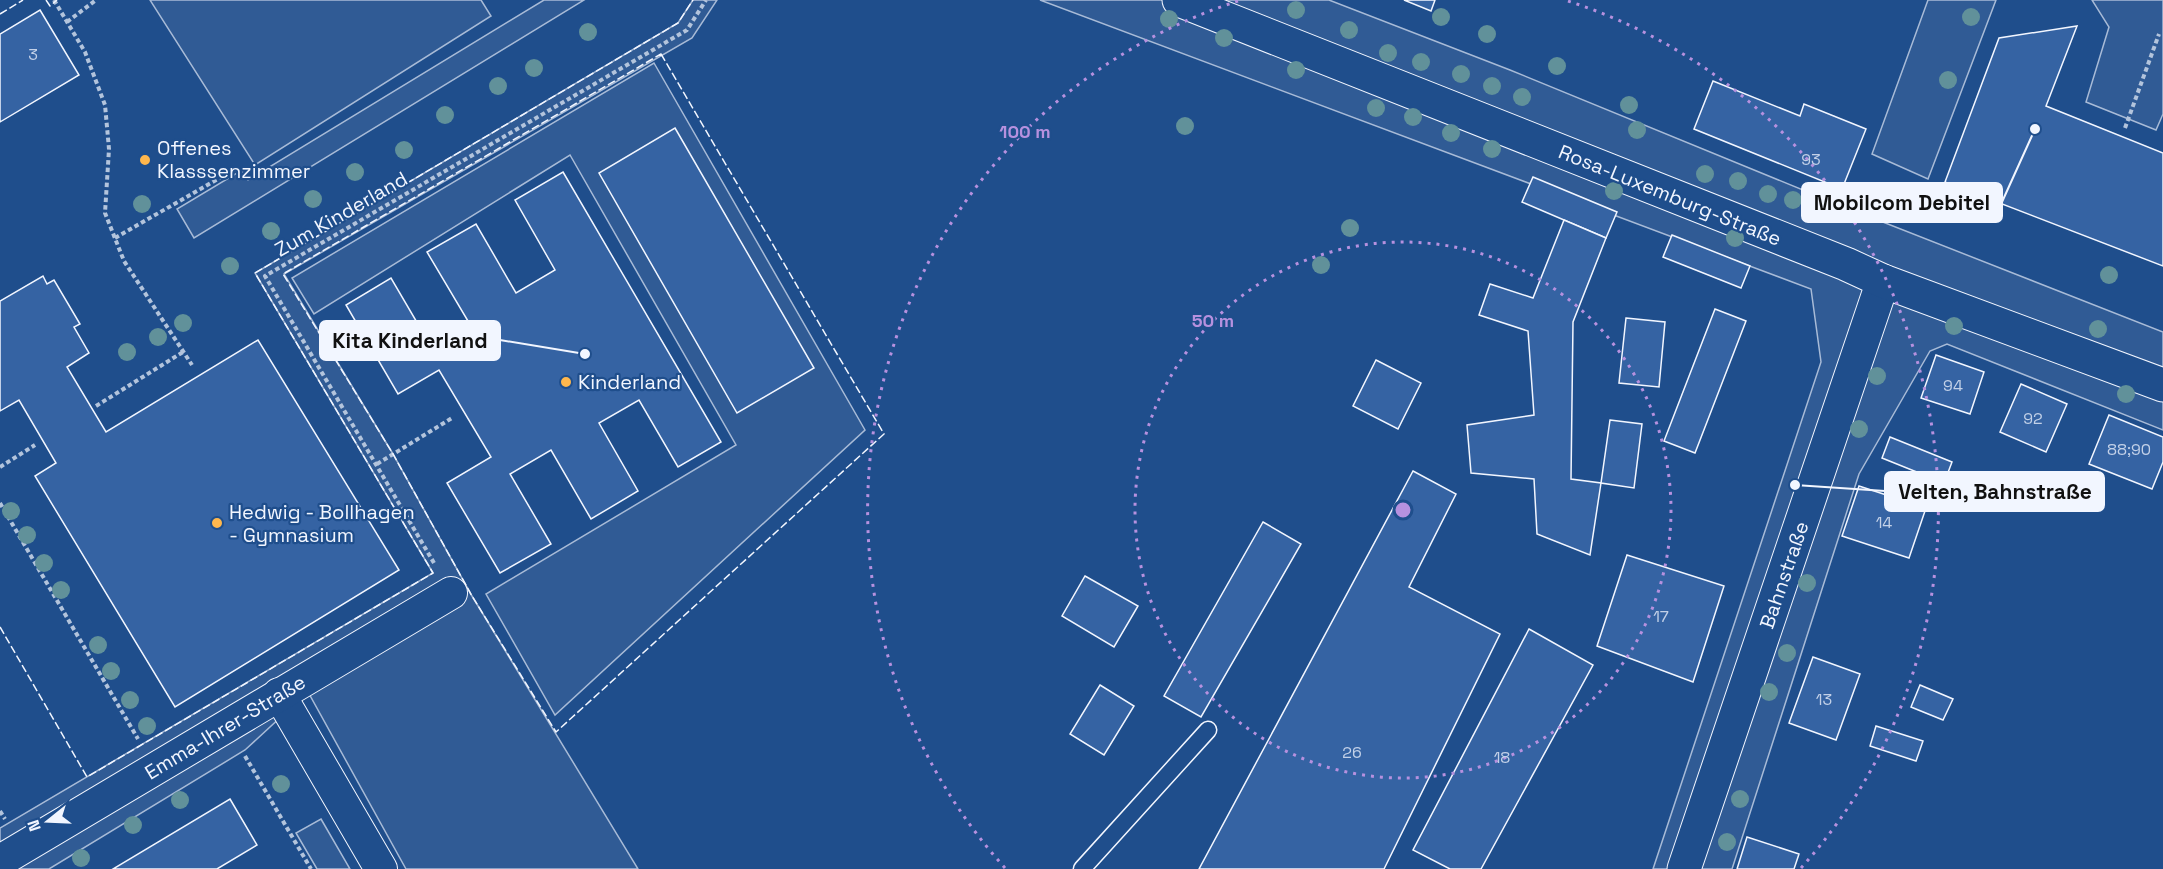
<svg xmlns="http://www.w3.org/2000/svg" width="2163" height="869" viewBox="0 0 2163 869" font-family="'Space Grotesk',sans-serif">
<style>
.built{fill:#305b95;stroke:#a8bbd7;stroke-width:1.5}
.building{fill:#3563a3;stroke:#f2f6ff;stroke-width:1.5}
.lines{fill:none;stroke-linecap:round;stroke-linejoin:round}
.service-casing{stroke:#f2f6ff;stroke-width:19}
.minor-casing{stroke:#f2f6ff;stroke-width:34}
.tertiary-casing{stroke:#f2f6ff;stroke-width:35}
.secondary-casing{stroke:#f2f6ff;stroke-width:35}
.path{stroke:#b3c4dc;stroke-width:4;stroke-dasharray:4.5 3;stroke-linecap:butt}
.service{stroke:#1f4e8c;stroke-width:16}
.minor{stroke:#1f4e8c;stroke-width:32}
.tertiary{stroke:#1f4e8c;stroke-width:33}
.secondary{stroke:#1f4e8c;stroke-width:33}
.fence{stroke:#f2f6ff;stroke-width:1.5;stroke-dasharray:8 3;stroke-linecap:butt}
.tree{fill:#61919a}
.ring{fill:none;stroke:#b691df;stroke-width:3;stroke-dasharray:3 6}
.poi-dot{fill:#ffb74d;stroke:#1f4e8c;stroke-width:2}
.labels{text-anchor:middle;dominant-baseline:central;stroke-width:4.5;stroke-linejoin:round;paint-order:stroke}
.number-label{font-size:16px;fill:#c3d1e8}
.poi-label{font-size:20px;fill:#f2f6ff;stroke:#1f4e8c;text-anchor:start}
.street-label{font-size:20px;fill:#f2f6ff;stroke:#1f4e8c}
.centre{fill:#b691df;stroke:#1f4e8c;stroke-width:3}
.ring-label{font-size:18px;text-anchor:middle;font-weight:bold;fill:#b691df;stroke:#1f4e8c;stroke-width:4.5;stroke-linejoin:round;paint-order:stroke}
.leader{fill:none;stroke:#f2f6ff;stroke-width:2}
.callout-dot{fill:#f2f6ff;stroke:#1f4e8c;stroke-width:2}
.callout{fill:#f2f6ff;stroke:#f2f6ff;stroke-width:2}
.callout-label{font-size:21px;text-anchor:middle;font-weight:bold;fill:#111}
</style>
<rect width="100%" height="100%" fill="#1f4e8c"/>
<g class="built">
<polygon points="150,0 481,0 491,16 255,165"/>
<polygon points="544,0 584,0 194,238 177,209 242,170 248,180"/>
<polygon points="693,0 717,0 692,38 284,274 393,454 472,596 638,869 406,869 308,692 245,750 49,869 0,869 0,828 433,573 255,273 678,23"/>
<polygon points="1040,0 1329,0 1510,70 1842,206 2163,332 2163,430 1947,344 1930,351 1859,474 1732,869 1653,869 1821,362 1811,289"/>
<polygon points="1928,0 1996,0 1928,179 1872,154"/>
<polygon points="2092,0 2163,0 2163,114 2156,130 2086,102 2109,27"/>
<polygon points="654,63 865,430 555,715 486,594 736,445 570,155 314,314 292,278"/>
<polygon points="321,819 350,869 317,869 296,833"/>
</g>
<g class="building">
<polygon points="1404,0 1435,0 1431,11"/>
<polygon points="40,10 79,75 0,122 0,34"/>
<polygon points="2077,26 2046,106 2163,153 2163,266 1945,182 1999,38"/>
<polygon points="1713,81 1800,116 1804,104 1866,129 1842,189 1694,129"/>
<polygon points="675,128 814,368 737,413 599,173"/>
<polygon points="563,172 721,442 678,467 639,400 599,423 638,491 591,519 551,450 510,474 551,544 500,573 447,483 491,457 439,370 398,394 346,305 391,278 429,343 468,321 427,252 476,224 516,293 555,270 515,200"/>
<polygon points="1533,177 1617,212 1606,238 1522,202"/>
<polygon points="1564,220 1606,238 1573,322 1571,479 1601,483 1590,555 1537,534 1534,479 1471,473 1467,425 1534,415 1528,331 1479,315 1490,284 1533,298"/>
<polygon points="1672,235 1750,266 1741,288 1663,257"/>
<polygon points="43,276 47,284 54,280 80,324 74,327 89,353 67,367 106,432 258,340 399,570 175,707 35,476 56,463 19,400 0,411 0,301"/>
<polygon points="1715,309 1746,321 1695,453 1664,441"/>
<polygon points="1626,318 1665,322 1659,387 1619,383"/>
<polygon points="1936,355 1984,372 1970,414 1921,398"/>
<polygon points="1376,360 1421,383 1398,429 1353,406"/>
<polygon points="2021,384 2067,404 2046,452 2000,432"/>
<polygon points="2109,415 2163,437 2163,462 2152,489 2089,464"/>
<polygon points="1610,420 1642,424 1634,488 1601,483"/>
<polygon points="1890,437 1952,462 1944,483 1882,458"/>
<polygon points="1413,471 1456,494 1409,587 1500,634 1384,869 1199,869"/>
<polygon points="1859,486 1926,508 1909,558 1842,536"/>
<polygon points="1263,522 1301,544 1201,717 1164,696"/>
<polygon points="1627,555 1724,586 1693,682 1597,646"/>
<polygon points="1085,576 1138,606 1114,647 1062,616"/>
<polygon points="1529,629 1593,665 1481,869 1450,869 1413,850"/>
<polygon points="1813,657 1860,674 1836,740 1789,723"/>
<polygon points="1100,685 1134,706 1104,755 1070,734"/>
<polygon points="1920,685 1953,699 1943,720 1911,707"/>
<polygon points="1876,726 1923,741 1916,761 1870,746"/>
<polygon points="230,799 257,845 217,869 113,869"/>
<polygon points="1747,837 1799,854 1794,869 1737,869"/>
</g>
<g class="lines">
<g class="service-casing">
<polyline id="service" points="1082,869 1208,730"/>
</g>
<g class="minor-casing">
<g id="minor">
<polyline points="279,694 381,869"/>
<polyline points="0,861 451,593"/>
</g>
</g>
<g class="tertiary-casing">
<polyline id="tertiary" points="1684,869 1883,281"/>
</g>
<g class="secondary-casing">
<polyline id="secondary" points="1179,0 1846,264 1883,281 2163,385"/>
</g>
<g class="path">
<polyline points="54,0 85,52 105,105 109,149 105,213 124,261 192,365"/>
<polyline points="67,22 96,0"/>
<polyline points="2125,128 2159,34"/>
<polyline points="115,238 237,168"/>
<polyline points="96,406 183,352"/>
<polyline points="377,464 452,418"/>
<polyline points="0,467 35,445"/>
<polyline points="0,503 138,739"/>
<polyline points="434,563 265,276 687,30 706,0"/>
<polyline points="245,756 311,869"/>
<polyline points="0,811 5,819"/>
</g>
<use href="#service" class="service"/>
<use href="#minor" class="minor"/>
<use href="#tertiary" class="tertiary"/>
<use href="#secondary" class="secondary"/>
<g class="fence">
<polyline points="46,0 50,6 57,0"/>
<polyline points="0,14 23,0"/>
<polygon points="661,54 884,434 556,732 472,596 393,454 283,274"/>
<polyline points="0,627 87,777 433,573 255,273 678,23 693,0"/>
</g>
</g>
<g class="tree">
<circle cx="1296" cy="10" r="9"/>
<circle cx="1441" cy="17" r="9"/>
<circle cx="1971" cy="17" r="9"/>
<circle cx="1169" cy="19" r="9"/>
<circle cx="1349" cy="30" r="9"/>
<circle cx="588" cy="32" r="9"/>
<circle cx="1487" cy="34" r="9"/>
<circle cx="1224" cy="38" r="9"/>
<circle cx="1388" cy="53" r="9"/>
<circle cx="1421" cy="62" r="9"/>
<circle cx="1557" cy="66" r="9"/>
<circle cx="534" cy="68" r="9"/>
<circle cx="1296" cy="70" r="9"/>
<circle cx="1461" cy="74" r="9"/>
<circle cx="1948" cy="80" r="9"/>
<circle cx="498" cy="86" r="9"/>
<circle cx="1492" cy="86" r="9"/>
<circle cx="1522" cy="97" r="9"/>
<circle cx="1629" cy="105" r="9"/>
<circle cx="1376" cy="108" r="9"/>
<circle cx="445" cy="115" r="9"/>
<circle cx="1413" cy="117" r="9"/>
<circle cx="1185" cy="126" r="9"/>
<circle cx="1637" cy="130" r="9"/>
<circle cx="1451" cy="133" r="9"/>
<circle cx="1492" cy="149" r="9"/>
<circle cx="404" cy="150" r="9"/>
<circle cx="355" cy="172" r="9"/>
<circle cx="1705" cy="174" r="9"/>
<circle cx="1738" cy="181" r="9"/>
<circle cx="1614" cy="191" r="9"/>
<circle cx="1768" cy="194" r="9"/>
<circle cx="313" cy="199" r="9"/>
<circle cx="1793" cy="200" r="9"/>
<circle cx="142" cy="204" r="9"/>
<circle cx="1350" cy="228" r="9"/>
<circle cx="271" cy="231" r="9"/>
<circle cx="1735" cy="238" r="9"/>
<circle cx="1321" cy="265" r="9"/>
<circle cx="230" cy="266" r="9"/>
<circle cx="2109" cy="275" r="9"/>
<circle cx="183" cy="323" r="9"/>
<circle cx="1954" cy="326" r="9"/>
<circle cx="2098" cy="329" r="9"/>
<circle cx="158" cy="337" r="9"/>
<circle cx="127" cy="352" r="9"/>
<circle cx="1877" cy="376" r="9"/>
<circle cx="2126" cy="394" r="9"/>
<circle cx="1859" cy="429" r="9"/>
<circle cx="11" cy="511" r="9"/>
<circle cx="27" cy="535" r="9"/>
<circle cx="44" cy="563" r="9"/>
<circle cx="1807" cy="583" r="9"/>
<circle cx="61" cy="590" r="9"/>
<circle cx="98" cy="645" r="9"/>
<circle cx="1787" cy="653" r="9"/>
<circle cx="111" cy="671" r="9"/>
<circle cx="1769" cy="692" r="9"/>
<circle cx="130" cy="700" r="9"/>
<circle cx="147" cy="726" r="9"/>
<circle cx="281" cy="784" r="9"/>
<circle cx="1740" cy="799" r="9"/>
<circle cx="180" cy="800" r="9"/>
<circle cx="133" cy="825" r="9"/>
<circle cx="1727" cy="842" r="9"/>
<circle cx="81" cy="858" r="9"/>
</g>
<g class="ring">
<circle cx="1403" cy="510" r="268"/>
<path d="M1005 868A535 535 0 0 1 1238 1M1568 1A535 535 0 0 1 1801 868"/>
</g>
<g class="poi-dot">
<circle cx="145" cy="160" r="6"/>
<circle cx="566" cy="382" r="6"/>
<circle cx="217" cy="523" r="6"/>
</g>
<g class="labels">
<g class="number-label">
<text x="33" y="54">3</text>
<text x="1811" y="159">93</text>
<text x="1953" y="385">94</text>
<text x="2033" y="418">92</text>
<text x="2129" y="449">88;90</text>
<text x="1884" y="522">14</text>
<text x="1661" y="616">17</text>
<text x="1824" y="699">13</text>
<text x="1352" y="752">26</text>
<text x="1502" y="757">18</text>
</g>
<g class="poi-label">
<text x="157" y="148">Offenes<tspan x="157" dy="23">Klasssenzimmer</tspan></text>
<text x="578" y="382">Kinderland</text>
<text x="229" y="512">Hedwig - Bollhagen<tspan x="229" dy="23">- Gymnasium</tspan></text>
</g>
<g class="street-label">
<text transform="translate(1670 195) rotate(22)">Rosa-Luxemburg-Straße</text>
<text transform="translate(341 214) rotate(-30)">Zum Kinderland</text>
<text transform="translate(1784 575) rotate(-71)">Bahnstraße</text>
<text transform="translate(225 727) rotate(-31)">Emma-Ihrer-Straße</text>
</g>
</g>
<circle cx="1403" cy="510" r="9" class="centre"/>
<g class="ring-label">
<text x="1025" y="138">100 m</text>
<text x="1213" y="327">50 m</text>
</g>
<path class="leader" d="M2035 129L2002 202M585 354L500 340M1795 485L1885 491"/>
<g class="callout-dot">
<circle cx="2035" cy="129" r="6"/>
<circle cx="585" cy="354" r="6"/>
<circle cx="1795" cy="485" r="6"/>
</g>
<g class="callout">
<rect x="1802" y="183" width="200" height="39" rx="6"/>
<rect x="320" y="321" width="180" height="39" rx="6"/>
<rect x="1885" y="472" width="219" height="39" rx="6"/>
</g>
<g class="callout-label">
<text x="1902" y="210">Mobilcom Debitel</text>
<text x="410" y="348">Kita Kinderland</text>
<text x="1995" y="499">Velten, Bahnstraße</text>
</g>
<g transform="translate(48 821) rotate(252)" stroke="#1f4e8c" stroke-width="4.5" paint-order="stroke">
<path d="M0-4.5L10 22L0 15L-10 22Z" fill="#f2f6ff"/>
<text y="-9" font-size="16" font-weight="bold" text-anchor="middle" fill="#f2f6ff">N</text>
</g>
</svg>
